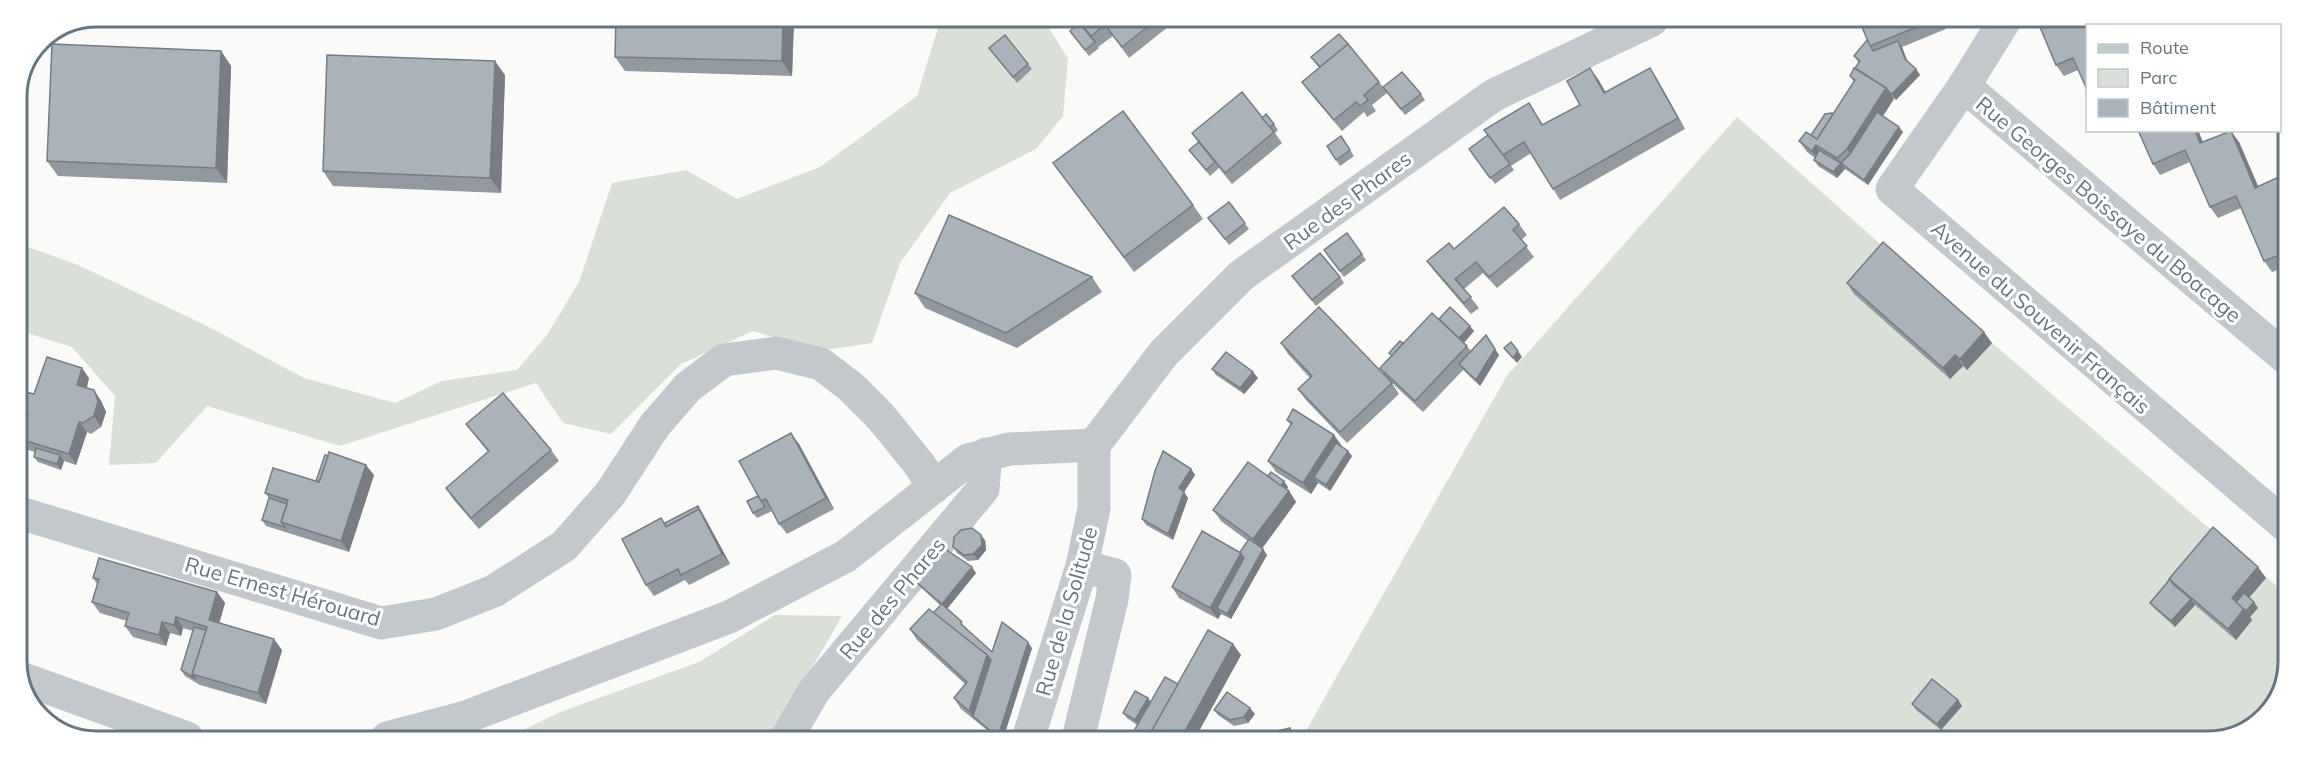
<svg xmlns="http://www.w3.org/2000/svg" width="2305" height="758" viewBox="0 0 2305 758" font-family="Mulish,sans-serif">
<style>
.green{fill:#dadfd7}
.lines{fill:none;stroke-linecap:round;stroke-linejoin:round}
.minor{stroke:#c3c8cc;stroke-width:33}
.wall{fill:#929a9f}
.shaded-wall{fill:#777d82}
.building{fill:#aab3b9;stroke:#777d82;stroke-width:1.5}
.labels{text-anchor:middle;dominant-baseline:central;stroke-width:6;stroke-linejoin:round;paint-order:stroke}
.street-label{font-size:21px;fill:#657683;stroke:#fff}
.rim{fill:none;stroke:#657683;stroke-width:3}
</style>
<rect width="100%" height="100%" fill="#fafaf8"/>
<g class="green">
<polygon points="941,18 1043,18 1068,59 1063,116 1036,149 950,193 900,263 872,343 819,351 753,331 681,364 611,434 563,423 536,383 340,446 207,406 156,463 109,465 115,396 72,347 17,330 17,243 78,265 205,325 304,378 395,403 442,381 517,370 547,335 579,282 612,183 686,170 737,199 820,167 917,96"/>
<polygon points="1737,117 1992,343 2285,593 2284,686 2257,725 2208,741 1328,740 1307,729 1506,377"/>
<polygon points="775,615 842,616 771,739 507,738 560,712 699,662"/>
</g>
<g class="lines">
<g class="minor">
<polyline points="2005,20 1964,86 2287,359"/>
<polyline points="1964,86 1892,189 2285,525"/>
<polyline points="1094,445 1163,354 1242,275 1494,95 1652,20"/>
<polyline points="17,512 381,623 436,614 494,591 564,546 610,494 655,425 688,387 724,360 776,353 821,364 851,387 881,417 919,464 934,487"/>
<polyline points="21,678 187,738"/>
<polyline points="387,738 466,717 729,617 846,556 968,460 1009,449 1094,445"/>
<polyline points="786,739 814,691 983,489 986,454"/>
<polyline points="1028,739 1082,566 1094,508 1094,445"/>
<polyline points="1078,739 1112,599 1115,575 1082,566"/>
</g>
</g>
<g class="wall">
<polygon points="616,18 794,18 792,76 625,71 615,57"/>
<polygon points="1076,18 1178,19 1129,58 1113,36 1098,47 1099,48 1089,56 1070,31 1079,23"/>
<polygon points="1859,20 1943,20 1946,29 1902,47 1907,61 1916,69 1920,75 1896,100 1894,98 1883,116 1903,132 1868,185 1845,169 1837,178 1818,166 1814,160 1815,158 1807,152 1799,141 1811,135 1833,114 1854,82 1850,76 1859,63 1854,56 1867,40"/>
<polygon points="2098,20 2078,70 2064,76 2056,65"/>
<polygon points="989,48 1028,64 1032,69 1017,83"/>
<polygon points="221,51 231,66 227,183 58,176 47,161"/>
<polygon points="1311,57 1379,82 1383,87 1421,94 1425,100 1405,115 1387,93 1372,105 1376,111 1367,117 1364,112 1342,131 1310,93 1302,82 1319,68"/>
<polygon points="1650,68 1657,79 1685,129 1560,200 1531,153 1511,166 1514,170 1495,184 1469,149 1536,114 1543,125 1580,105 1598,79 1606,93"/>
<polygon points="505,75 501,193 333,186 323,171"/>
<polygon points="1262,118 1274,124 1278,130 1275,133 1282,143 1232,184 1219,168 1210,176 1189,150 1198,142 1192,133"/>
<polygon points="1341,136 1354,156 1340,166 1327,146"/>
<polygon points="2203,142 2239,142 2258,186 2281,176 2288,185 2287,266 2272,272 2264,261 2241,208 2218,218 2210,207 2190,162 2160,175 2153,164"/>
<polygon points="1053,163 1193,205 1203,219 1134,272"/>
<polygon points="1229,202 1249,229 1229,245 1208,218"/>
<polygon points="1519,224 1527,235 1521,240 1534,257 1497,288 1483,273 1464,289 1479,308 1471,314 1435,272 1427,261 1454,249"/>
<polygon points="1347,233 1366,260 1344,277 1324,250"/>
<polygon points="1292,276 1340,277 1344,283 1316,306"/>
<polygon points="1092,277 1102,292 1017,348 925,308 915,293"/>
<polygon points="1847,283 1992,343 1967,370 1963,366 1950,379 1854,294"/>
<polygon points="1439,319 1474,331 1464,343 1471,351 1499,355 1480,386 1463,370 1423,412 1388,379 1380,368 1391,356 1389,353"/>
<polygon points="1281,343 1392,383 1399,394 1347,443 1306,400 1298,389 1310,378 1288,354"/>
<polygon points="1212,369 1258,378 1244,394 1216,375"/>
<polygon points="89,378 87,388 94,390 101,401 106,412 101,427 91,434 87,432 76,465 64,461 61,470 38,462 34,457 35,452 28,450 20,439 26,421 17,407 34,394"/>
<polygon points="1287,420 1334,435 1341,446 1352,456 1330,491 1318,483 1311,494 1276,472 1268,461 1291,425"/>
<polygon points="466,424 551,450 559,461 479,529 453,499 446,488 488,452"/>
<polygon points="799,444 834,509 787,534 779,524 772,511 757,518 753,513 758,495"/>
<polygon points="1191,469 1195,475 1184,492 1188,498 1173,540 1146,525 1142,519"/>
<polygon points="374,475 349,552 266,526 262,520 269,498 265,493 316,481"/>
<polygon points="1268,476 1288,487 1286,489 1289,491 1296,502 1262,548 1267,555 1231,619 1221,614 1218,619 1179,598 1172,587 1240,552 1248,541 1221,521 1213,510"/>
<polygon points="698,506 702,512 730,564 689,585 685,580 654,596 646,585 661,518 665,523"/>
<polygon points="985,540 986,550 978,560 968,561 957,553 953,547"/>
<polygon points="976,573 947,609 966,628 965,629 992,652 1032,648 1003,739 998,739 961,709 954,698 965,684 917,640 910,629 933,613 941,606 918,585 914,580"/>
<polygon points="93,578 217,592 225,603 219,623 282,650 266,704 200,685 185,676 181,670 193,631 183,628 181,636 170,633 166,646 133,637 125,626 127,621 100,613 92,602 97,584"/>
<polygon points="2266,578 2249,598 2258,608 2250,617 2252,620 2236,640 2195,605 2175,627 2154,608 2150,603 2170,579"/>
<polygon points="1241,655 1194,740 1133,739 1131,736 1137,725 1127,718 1123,713 1151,702 1178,684"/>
<polygon points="1958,700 1962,706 1941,730 1916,710 1912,704"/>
<polygon points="1214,710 1255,714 1248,723 1234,726 1218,715"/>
</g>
<g class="shaded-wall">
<polygon points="783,18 794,18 792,76 782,61"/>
<polygon points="1940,20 1943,20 1946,29"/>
<polygon points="2095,20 2098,20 2100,26 2097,26"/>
<polygon points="1898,41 1902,47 1909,65 1905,59"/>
<polygon points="221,51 231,66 227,183 216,168"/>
<polygon points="495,61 505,75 501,193 490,178"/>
<polygon points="1590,68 1598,79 1612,104 1604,93"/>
<polygon points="1650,68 1657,79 1685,129 1678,118"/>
<polygon points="1916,69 1920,75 1896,100 1892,94"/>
<polygon points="1886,88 1894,99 1854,160 1847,149"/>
<polygon points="1899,127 1903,132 1868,185 1864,180"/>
<polygon points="2195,130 2198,130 2208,154 2200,143"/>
<polygon points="2231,131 2239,142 2263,198 2255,188"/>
<polygon points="1816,145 1823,156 1819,161 1812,151"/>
<polygon points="1841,163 1845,169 1837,178 1833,172"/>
<polygon points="2281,176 2288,185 2288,191"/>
<polygon points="1470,326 1474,331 1462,345 1458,339"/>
<polygon points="1984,332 1992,343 1967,370 1960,359"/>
<polygon points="1486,335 1499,355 1480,386 1476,380"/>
<polygon points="1518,351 1522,357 1517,363 1513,358"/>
<polygon points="1955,355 1963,366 1950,379 1943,368"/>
<polygon points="82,368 89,378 84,396 77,385"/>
<polygon points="1253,372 1258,378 1244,394 1240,388"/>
<polygon points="94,390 101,401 106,412 101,427 94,416"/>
<polygon points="79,422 87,432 76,465 69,454"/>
<polygon points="791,433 799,444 834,509 826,498"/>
<polygon points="1334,435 1342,446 1319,481 1314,477 1318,483 1311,494 1303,483"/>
<polygon points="1348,451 1352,456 1330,491 1326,485"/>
<polygon points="60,455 64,461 61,470 57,464"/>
<polygon points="366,465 374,475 349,552 341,541"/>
<polygon points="1191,469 1195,475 1184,492 1188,498 1173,540 1168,534 1179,488"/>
<polygon points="1284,481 1288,487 1284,493 1280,487"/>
<polygon points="1289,491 1296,502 1261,550 1253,539"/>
<polygon points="699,509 706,520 730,564 722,554"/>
<polygon points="981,535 985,540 986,550 978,560 973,554"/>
<polygon points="1263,549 1267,555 1231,619 1227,614"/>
<polygon points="1241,553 1249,564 1217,608 1221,614 1218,619 1210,608"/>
<polygon points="972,567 976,573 946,610 942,604"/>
<polygon points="2258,567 2266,578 2240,608 2232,598"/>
<polygon points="217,592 225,603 217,631 209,620"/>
<polygon points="2191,599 2195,605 2175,627 2171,621"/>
<polygon points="2254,602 2258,608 2250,617 2252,620 2236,640 2228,629 2244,609"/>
<polygon points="176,617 183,628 181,636 174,625"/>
<polygon points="162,622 170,633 166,646 159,635"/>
<polygon points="274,639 282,650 266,704 258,693"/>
<polygon points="1028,642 1032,648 1003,739 1000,739 998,737"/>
<polygon points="1233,644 1241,655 1194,740 1188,740 1184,733"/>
<polygon points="987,655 995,666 973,716 969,711"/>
<polygon points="1148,698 1152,703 1139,726 1135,720"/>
<polygon points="1958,700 1962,706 1941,730 1937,724"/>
<polygon points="1250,708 1255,714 1248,723 1244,717"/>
<polygon points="1290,728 1297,740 1292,738"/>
</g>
<g class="building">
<polygon points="616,18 783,18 782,61 615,57"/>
<polygon points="1076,18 1157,19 1122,47 1105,25 1091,36"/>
<polygon points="1859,20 1934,20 1870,46"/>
<polygon points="2037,20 2095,20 2097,26 2088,26 2088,92 2073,58 2056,65"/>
<polygon points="1079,23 1095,42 1085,50 1070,31"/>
<polygon points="1339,34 1348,44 1320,67 1311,57"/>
<polygon points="1005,35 1028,64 1013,77 989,48"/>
<polygon points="1867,40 1873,51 1898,41 1905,59 1916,69 1892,94 1890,93 1886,88 1855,68 1860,61 1854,56"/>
<polygon points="52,44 221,51 216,168 47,161"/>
<polygon points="1348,44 1379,82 1364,95 1368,100 1360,106 1356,102 1334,120 1302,82"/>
<polygon points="327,55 495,61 490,178 323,171"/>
<polygon points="1590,68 1604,93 1650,68 1678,118 1553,189 1524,142 1503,155 1484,130 1529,103 1542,125 1580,105 1567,81"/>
<polygon points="1854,68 1886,88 1847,149 1837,158 1816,145 1812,151 1799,141 1806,132 1817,139 1855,80 1850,76"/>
<polygon points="1402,72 1421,94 1401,109 1383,87"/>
<polygon points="1242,92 1274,132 1225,173 1192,133"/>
<polygon points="1123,111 1193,205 1124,257 1053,163"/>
<polygon points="1877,112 1899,127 1864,180 1841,163 1850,154"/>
<polygon points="1832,113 1833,114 1817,139 1811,135 1825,114"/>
<polygon points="1266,114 1274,124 1270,127 1262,118"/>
<polygon points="2138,130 2195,130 2200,143 2231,131 2255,188 2281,176 2288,191 2287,252 2264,261 2236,196 2210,207 2185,150 2153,164"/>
<polygon points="1488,135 1510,164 1490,178 1469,149"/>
<polygon points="1341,136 1350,150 1336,160 1327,146"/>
<polygon points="1199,142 1215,162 1206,170 1189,150"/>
<polygon points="1819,150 1841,163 1833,172 1814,160"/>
<polygon points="1229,202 1245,223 1225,239 1208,218"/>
<polygon points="1504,207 1519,224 1513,230 1527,246 1489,277 1476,262 1455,279 1471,297 1464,303 1427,261 1449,243 1454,249"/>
<polygon points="949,215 1092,277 1006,333 915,293"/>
<polygon points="1347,233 1362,254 1340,271 1324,250"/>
<polygon points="1883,242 1984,332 1960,359 1955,355 1943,368 1847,283"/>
<polygon points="1320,253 1340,277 1312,300 1292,276"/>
<polygon points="1319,307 1392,383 1340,432 1298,389 1312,376 1281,343"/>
<polygon points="1450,307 1470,326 1459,338 1439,319"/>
<polygon points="1432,313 1467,346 1415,401 1380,368"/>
<polygon points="1486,335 1495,349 1476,380 1459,364"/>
<polygon points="1400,341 1403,343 1392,356 1389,353"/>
<polygon points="1511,342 1518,351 1513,358 1504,348"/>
<polygon points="1226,352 1253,372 1240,388 1212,369"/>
<polygon points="47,357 82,368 77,385 94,390 98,401 94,416 83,423 79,422 69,454 20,439 28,414 20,412 17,407 19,397 26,392 34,394"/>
<polygon points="503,393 551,450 471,518 446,488 489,451 466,424"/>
<polygon points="1293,409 1334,435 1303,483 1268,461 1292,423 1287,420"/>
<polygon points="791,433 826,498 779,524 766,499 761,501 739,461"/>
<polygon points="1336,443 1348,451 1326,485 1314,477"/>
<polygon points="36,448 60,455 57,464 34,457"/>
<polygon points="1163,451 1191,469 1179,488 1184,492 1168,534 1142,519 1155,471"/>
<polygon points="329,452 366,465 341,541 281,522 288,500 265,493 273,468 319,482"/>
<polygon points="325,455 328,456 319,482 316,481"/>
<polygon points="1248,462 1289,491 1253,539 1213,510"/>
<polygon points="1271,472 1284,481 1281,486 1268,476"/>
<polygon points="758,496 765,507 753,513 747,501"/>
<polygon points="269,498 287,504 281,522 285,527 262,520"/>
<polygon points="698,506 702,515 699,509 666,527 665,523"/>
<polygon points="699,509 722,554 681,575 678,569 646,585 622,539 661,518 666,527"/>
<polygon points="2213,527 2258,567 2232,598 2244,609 2228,629 2169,579"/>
<polygon points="972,528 981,535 982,545 973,554 964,555 953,547 954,537 961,530"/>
<polygon points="1202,531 1241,553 1210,608 1172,587"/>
<polygon points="1249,539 1263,549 1227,614 1217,608 1244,558 1240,552"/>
<polygon points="942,547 972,567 942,604 914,580"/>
<polygon points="99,558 217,592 209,620 274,639 258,693 192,674 207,627 176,617 174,625 162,622 159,635 125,626 129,613 92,602 99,579 93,578"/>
<polygon points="2170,579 2173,584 2191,599 2171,621 2150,603"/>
<polygon points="2244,593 2254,602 2246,611 2236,602"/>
<polygon points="942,604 962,622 961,624 992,652 1002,622 1028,642 998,737 973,716 991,660 987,655 933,613"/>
<polygon points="929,609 987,655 969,711 954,698 967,682 910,629"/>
<polygon points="194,627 206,630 192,674 196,679 181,670"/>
<polygon points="1208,630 1233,644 1184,733 1148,737"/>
<polygon points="1165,677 1178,684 1148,737 1150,739 1142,739 1131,736"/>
<polygon points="1932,679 1958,700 1937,724 1912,704"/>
<polygon points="1135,691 1148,698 1135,720 1123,713"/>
<polygon points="1227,692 1250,708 1244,717 1230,720 1214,710"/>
<polygon points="1290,728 1292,738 1308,735 1309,740 1266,740 1265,734"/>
</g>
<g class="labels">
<g class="street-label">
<text transform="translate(1347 200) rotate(-36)">Rue des Phares</text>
<text transform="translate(2109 209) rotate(40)">Rue Georges Boissaye du Boacage</text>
<text transform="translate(2041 317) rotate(41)">Avenue du Souvenir Français</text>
<text transform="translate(283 591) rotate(16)">Rue Ernest Hérouard</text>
<text transform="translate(892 598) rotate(-50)">Rue des Phares</text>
<text transform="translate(1066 611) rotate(-74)">Rue de la Solitude</text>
</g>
</g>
<path d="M0 0H2305V758H0ZM97 27H2208A70 70 0 0 1 2278 97V661A70 70 0 0 1 2208 731H97A70 70 0 0 1 27 661V97A70 70 0 0 1 97 27Z" fill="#fff" fill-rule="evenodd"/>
<path class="rim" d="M97 27H2208A70 70 0 0 1 2278 97V661A70 70 0 0 1 2208 731H97A70 70 0 0 1 27 661V97A70 70 0 0 1 97 27Z"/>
<rect x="2086" y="24" width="195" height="108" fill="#ffffff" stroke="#c1c8cd" stroke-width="1.5"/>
<rect x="2098" y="44" width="30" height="9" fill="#c3c8cc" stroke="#c1c8cd" stroke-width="1.5"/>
<text x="2140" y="54" font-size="18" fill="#657683">Route</text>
<rect x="2098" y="69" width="30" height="18" fill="#dadfd7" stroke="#c1c8cd" stroke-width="1.5"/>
<text x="2140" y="84" font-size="18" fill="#657683">Parc</text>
<rect x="2098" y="99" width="30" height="18" fill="#aab3b9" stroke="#c1c8cd" stroke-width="1.5"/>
<text x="2140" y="114" font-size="18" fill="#657683">Bâtiment</text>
</svg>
